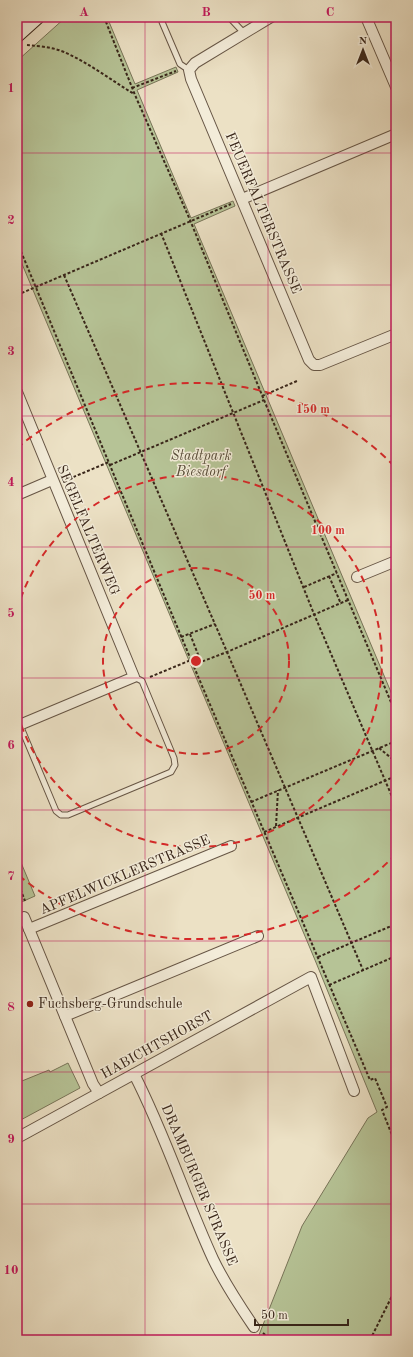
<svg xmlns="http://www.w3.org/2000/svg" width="413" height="1357" viewBox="0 0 413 1357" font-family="'Old Standard TT',serif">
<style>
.green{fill:#b6c396;stroke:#787458}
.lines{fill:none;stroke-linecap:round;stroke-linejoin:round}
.lane-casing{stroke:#665545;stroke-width:7}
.street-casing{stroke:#665545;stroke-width:12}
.secondary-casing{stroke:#39261a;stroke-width:16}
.path{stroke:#39261a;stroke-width:2;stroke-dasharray:3 2;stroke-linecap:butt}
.lane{stroke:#f3ecd9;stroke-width:5}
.street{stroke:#f3ecd9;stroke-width:10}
.secondary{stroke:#f3ecd9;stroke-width:14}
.grid{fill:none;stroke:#c2185b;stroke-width:1;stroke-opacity:0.55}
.ring{fill:none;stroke:#d62828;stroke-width:2;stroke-dasharray:7 5}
.poi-dot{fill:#8f2418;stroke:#f3ecd9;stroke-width:1.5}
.labels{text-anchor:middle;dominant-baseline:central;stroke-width:3;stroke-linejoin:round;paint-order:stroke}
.street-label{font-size:14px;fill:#39261a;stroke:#f3ecd9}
.park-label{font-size:14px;font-style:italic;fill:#584d39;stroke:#f3ecd9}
.poi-label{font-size:14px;fill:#39261a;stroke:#f3ecd9;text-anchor:start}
.centre{fill:#d62828;stroke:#f3ecd9;stroke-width:2}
.ring-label{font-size:12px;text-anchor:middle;font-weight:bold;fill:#d62828;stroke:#f3ecd9;stroke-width:3;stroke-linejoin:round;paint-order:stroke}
.neatline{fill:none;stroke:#c2185b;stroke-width:1.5}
.grid-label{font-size:13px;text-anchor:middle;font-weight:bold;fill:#c2185b}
</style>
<rect width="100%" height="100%" fill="#ece1c5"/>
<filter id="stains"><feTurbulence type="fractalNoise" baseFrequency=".005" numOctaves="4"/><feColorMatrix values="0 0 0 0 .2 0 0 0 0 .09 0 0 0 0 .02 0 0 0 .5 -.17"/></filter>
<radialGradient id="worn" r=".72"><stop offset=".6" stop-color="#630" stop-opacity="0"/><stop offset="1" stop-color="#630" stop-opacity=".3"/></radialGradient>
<g class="green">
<polygon points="66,17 107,17 135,84 176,67 178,72 137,90 191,218 233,201 235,206 194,224 396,704 396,1340 257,1340 302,1226 368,1118 377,1112 315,960 17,252 17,61"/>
<polygon points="17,853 35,896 17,904"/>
<polygon points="68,1063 80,1088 17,1122 17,1083 49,1070 50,1072"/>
</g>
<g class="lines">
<g class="lane-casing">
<g id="lane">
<polyline points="163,17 162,22 180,64 189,70"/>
<polyline points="229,17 244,33"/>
<polyline points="20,725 56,811 61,815 68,815 171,772 175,765 174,758 142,681 134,677"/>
</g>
</g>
<g class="street-casing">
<g id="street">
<polyline points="271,17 195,63 189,70 191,79 309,360 314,365 320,365 396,334"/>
<polyline points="366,17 396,87"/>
<polyline points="242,199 396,134"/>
<polyline points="17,392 134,677 17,726"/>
<polyline points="17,495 52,480"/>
<polyline points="357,577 396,561"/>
<polyline points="24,917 93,1084 99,1093"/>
<polyline points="29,929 231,846"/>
<polyline points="65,1016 258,936"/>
<path d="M134,1074c31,60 51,124 79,185 11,23 26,46 41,68"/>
<polyline points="17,1138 311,977 354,1091"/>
</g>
</g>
<g class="secondary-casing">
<polyline id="secondary" points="17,35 37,17"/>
</g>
<g class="path">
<polyline points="104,17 135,95 190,220 264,400 396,714"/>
<path d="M27,45c12,1 25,2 37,7 25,11 47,28 70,42"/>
<polyline points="132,88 176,71"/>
<polyline points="161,233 314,614 396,806"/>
<polyline points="17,242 191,660 370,1080 375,1078 387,1107 382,1110 396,1145"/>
<polyline points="64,275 227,652 363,970"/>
<polyline points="17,295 231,204"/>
<polyline points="262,396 297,381"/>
<polyline points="110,465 264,400"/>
<polyline points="64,481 109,462"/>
<polyline points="329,576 341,604"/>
<polyline points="304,587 337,573"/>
<polyline points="190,634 201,662"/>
<polyline points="181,637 215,624"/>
<polyline points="193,665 227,652 348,600"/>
<polyline points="150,677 191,660"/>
<polyline points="379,748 396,762"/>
<polyline points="251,802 396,741"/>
<polyline points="276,826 278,790"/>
<polyline points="264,832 396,776"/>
<polyline points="17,880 25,901"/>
<polyline points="318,957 396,924"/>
<polyline points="329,985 396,956"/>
<polyline points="263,1333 271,1340"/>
<polyline points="370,1340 396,1288"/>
</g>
<use href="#lane" class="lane"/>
<use href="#street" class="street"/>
<use href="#secondary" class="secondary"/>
</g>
<path class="grid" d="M145,17v1323M268,17v1323M17,153h379M17,285h379M17,416h379M17,547h379M17,678h379M17,810h379M17,941h379M17,1072h379M17,1204h379"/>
<g class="ring">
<circle cx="196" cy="661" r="93"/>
<path d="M17 610A186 186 0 1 1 17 712"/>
<path d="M396 854A278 278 0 0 1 17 874M17 448A278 278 0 0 1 396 468"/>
</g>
<circle class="poi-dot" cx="30" cy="1004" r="4"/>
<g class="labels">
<g class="street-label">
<text transform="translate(263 213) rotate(67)">FEUERFALTERSTRASSE</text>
<text transform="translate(88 530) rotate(67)">SEGELFALTERWEG</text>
<text transform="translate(125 875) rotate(-23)">APFELWICKLERSTRASSE</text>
<text transform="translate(157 1045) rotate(-29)">HABICHTSHORST</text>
<text transform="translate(199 1185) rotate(67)">DRAMBURGER STRASSE</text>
</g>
<g class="park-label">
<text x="201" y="456">Stadtpark<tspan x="201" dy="16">Biesdorf</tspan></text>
</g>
<g class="poi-label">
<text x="38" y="1004">Fuchsberg-Grundschule</text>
</g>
</g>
<circle cx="196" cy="661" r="6" class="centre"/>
<g class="ring-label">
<text x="313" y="413">150 m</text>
<text x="328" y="534">100 m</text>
<text x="262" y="599">50 m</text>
</g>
<rect width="413" height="1357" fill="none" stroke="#ece1c5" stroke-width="44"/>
<g transform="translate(363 50)" stroke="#f3ecd9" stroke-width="3" paint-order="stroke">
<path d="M0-3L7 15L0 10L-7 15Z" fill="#39261a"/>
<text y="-6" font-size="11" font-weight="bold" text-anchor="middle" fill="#39261a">N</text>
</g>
<path d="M255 1319v6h93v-6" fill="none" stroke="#39261a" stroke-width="2"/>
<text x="261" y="1319" font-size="12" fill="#39261a" stroke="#f3ecd9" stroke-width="3" paint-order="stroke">50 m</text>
<rect x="22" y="22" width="369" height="1313" class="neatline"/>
<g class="grid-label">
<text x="84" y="16">A</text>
<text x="206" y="16">B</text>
<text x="330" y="16">C</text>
<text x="11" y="92">1</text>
<text x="11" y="224">2</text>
<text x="11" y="355">3</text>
<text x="11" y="486">4</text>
<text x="11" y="617">5</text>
<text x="11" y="749">6</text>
<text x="11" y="880">7</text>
<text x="11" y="1011">8</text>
<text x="11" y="1143">9</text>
<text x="11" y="1274">10</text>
</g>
<rect width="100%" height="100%" filter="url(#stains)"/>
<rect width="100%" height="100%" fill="url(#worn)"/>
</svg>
